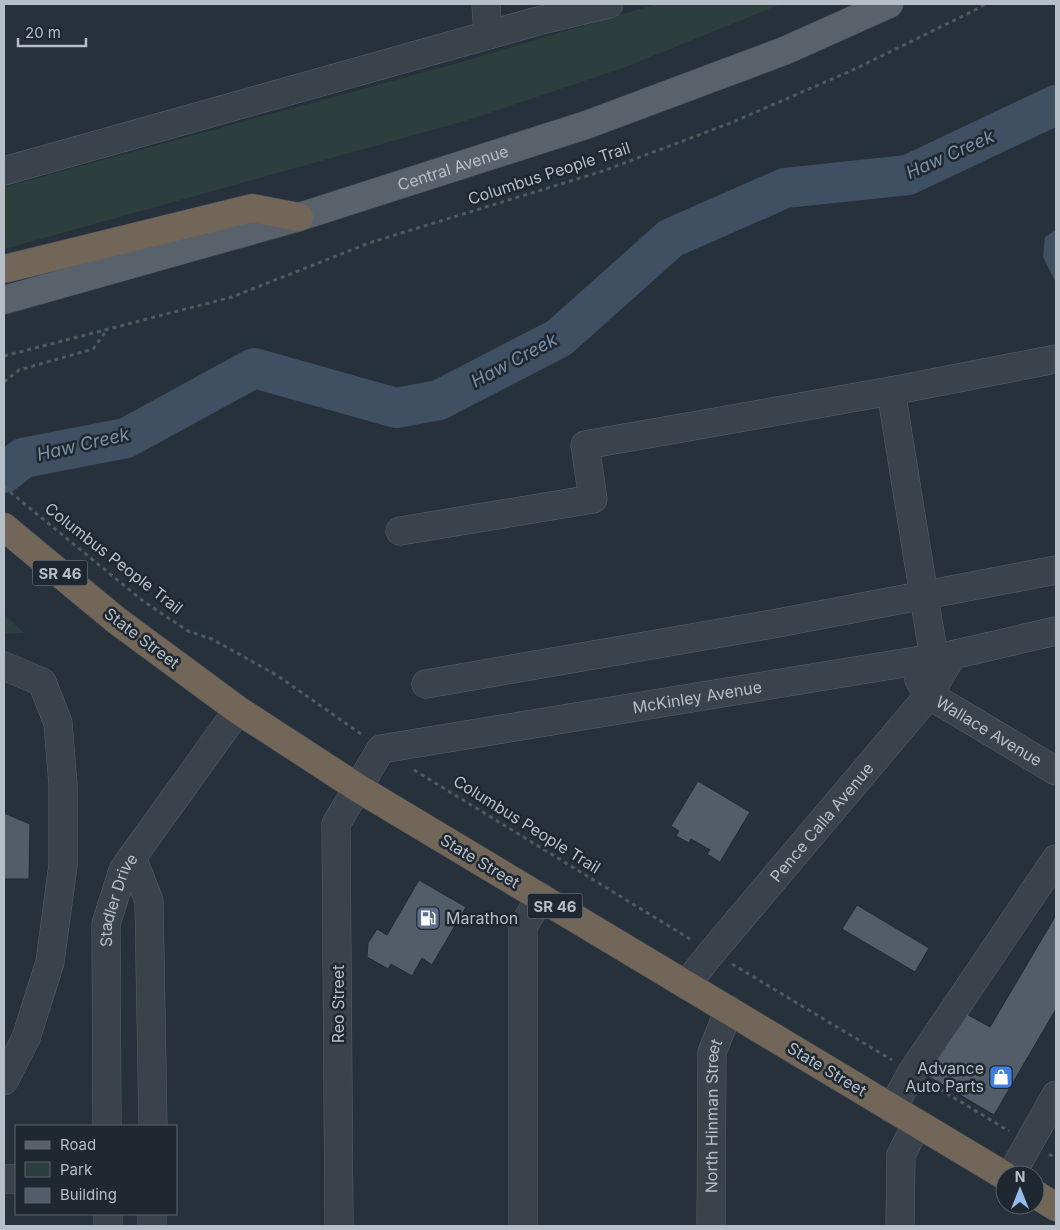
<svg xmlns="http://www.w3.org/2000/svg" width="1060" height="1230" viewBox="0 0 1060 1230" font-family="Inter,sans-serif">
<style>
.green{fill:#2c3f3e}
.water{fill:#3e5062}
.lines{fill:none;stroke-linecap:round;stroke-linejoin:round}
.river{stroke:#3e5062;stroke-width:40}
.building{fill:#525d69;stroke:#212a33}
.minor-casing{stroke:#58616a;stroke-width:29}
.major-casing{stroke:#434c55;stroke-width:29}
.highway-casing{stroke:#454e57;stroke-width:29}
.path{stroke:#4b5c5d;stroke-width:3;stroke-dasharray:4 4;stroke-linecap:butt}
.minor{stroke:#3a434c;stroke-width:28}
.major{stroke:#59626b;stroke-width:28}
.highway{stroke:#716658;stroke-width:28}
.labels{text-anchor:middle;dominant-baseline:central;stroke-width:5;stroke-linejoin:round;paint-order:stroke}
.shield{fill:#1f2831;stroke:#89919a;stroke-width:1}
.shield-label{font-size:15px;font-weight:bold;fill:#b6bec7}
.street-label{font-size:16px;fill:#b6bec7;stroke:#1f2831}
.poi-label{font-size:16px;fill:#b6bec7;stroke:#1f2831;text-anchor:start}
.water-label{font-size:18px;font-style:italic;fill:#7a90a7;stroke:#1f2831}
</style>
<rect width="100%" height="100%" fill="#27313b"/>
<g class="green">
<polygon points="657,4 781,4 623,68 468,120 4,249 4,187 451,65"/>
<polygon points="4,614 24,633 4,634"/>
</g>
<polygon class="water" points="1056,230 1056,283 1043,257 1045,237"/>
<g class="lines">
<polyline class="river" points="4,473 23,458 126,438 254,368 396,408 439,400 559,338 671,238 785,188 908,175 1056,105"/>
</g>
<g class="building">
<polygon points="698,781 750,812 720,862 707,854 710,850 691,839 689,843 676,836 679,831 671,826"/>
<polygon points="4,813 30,824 29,879 4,879"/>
<polygon points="419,880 466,907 432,965 422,958 412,976 391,964 388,969 367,957 368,943 377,929 387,935"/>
<polygon points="857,905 929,948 915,972 842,929"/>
<polygon points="1056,915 1056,1009 994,1115 926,1075 963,1012 990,1027"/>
</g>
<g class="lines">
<g class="minor-casing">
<g id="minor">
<polyline points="486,4 488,35"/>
<polyline points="4,171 538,21 609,4"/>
<polyline points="891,391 934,658"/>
<polyline points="400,531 593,499 585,445 891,391 1056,359"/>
<polyline points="4,666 42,682 58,723 63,785 63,865 50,962 26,1038 4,1081"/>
<path id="s1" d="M919,680l10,15 127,76"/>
<polyline points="426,684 778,623 1056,570"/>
<polyline points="132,857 149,901 153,1126"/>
<path id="s2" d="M686,985l26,-33 217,-257 23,-40"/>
<polyline points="892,1109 912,1072 1056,859"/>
<path id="s3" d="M107,1126l-1,-202 17,-54 115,-160"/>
<polyline points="1011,1175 1056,1095"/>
<polyline points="4,1179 16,1179"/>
<polyline points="108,1214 108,1226"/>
<polyline points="152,1226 152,1214"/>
<path id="s4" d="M339,1226l-3,-402 45,-75 571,-94 104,-24"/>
<polyline points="523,1226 523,926 541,897"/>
<path id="s5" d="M711,1226l1,-174 17,-42"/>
<polyline points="900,1226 901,1155 917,1123"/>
</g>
</g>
<g class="major-casing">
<g id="major">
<path id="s6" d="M4,300l295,-83 287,-92 198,-74 105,-47"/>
</g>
</g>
<g class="highway-casing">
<g id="highway">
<polyline points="4,269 252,208 299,217"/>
<polyline points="4,527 116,620 238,710 358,788 1005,1176"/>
<polyline points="1035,1194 1056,1207"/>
</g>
</g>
<g class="path">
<polyline points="4,356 232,297 369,243 603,171 733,122 855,69 975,10 985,4"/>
<polyline points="4,382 19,370 93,349 107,330"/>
<polyline points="4,487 143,601 188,631 212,639 278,676 361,734"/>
<polyline points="414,770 690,939"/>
<polyline points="732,964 892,1060"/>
<polyline points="933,1085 1009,1131"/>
<polyline points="1049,1154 1056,1159"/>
</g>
<use href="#minor" class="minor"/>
<use href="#major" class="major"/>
<use href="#highway" class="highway"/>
</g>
<defs>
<g id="fuel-square" transform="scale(1.25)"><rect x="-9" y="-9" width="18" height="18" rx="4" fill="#5c6f8a" stroke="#1f2831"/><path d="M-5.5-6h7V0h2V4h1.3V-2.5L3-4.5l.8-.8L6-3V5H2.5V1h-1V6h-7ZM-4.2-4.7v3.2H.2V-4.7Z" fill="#fff"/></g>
<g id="shop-square" transform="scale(1.25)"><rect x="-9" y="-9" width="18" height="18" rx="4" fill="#3f7fe0" stroke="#1f2831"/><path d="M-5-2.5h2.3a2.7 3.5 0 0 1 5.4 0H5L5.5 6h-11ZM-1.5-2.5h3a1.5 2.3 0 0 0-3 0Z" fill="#fff"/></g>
</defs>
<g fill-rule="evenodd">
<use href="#fuel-square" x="428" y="918"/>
<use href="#shop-square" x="1001" y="1077"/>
</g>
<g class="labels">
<g class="shield">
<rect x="32.5" y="560.5" width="55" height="25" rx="4"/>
<rect x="527.5" y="893.5" width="55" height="25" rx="4"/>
</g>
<g class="shield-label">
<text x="60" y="573">SR 46</text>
<text x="555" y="906">SR 46</text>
</g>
<g class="street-label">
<text stroke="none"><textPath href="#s6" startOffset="468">Central Avenue</textPath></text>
<text transform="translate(549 173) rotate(-18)">Columbus People Trail</text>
<text transform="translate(114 558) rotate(38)">Columbus People Trail</text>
<text transform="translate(142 638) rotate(37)">State Street</text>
<text stroke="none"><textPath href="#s4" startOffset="810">McKinley Avenue</textPath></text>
<text stroke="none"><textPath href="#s1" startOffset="88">Wallace Avenue</textPath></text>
<text stroke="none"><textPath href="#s2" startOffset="212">Pence Calla Avenue</textPath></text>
<text transform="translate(527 824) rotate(32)">Columbus People Trail</text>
<text transform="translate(480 861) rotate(31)">State Street</text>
<text stroke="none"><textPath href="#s3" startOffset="228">Stadler Drive</textPath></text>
<text transform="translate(338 1004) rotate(-90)">Reo Street</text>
<text transform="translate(827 1069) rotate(31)">State Street</text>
<text stroke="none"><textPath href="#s5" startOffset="110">North Hinman Street</textPath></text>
</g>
<g class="poi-label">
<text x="446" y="918">Marathon</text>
<text x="984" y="1068" text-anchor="end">Advance<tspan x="984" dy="18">Auto Parts</tspan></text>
</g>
<g class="water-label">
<text transform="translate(950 154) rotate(-24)">Haw Creek</text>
<text transform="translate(514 360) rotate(-28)">Haw Creek</text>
<text transform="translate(83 444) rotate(-13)">Haw Creek</text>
</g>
</g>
<rect width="1060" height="1230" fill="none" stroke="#b6bec7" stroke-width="10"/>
<rect x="15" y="1125" width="162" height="90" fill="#1f2831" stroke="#5b646d"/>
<rect x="25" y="1141" width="25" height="8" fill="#59626b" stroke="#5b646d"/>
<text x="60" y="1150" font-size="15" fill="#b6bec7">Road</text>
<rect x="25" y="1162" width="25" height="15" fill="#2c3f3e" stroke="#5b646d"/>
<text x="60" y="1175" font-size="15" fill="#b6bec7">Park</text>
<rect x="25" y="1188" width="25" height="15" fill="#525d69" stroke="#5b646d"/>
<text x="60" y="1200" font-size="15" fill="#b6bec7">Building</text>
<g transform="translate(1020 1190)"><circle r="24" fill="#1f2831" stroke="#5b646d"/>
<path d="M0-4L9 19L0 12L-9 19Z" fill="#96bcec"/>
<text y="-8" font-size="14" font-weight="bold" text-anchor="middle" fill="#b6bec7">N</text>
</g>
<path d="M18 38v8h68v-8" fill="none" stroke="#b6bec7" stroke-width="2.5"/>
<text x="25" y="38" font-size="15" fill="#b6bec7" stroke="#1f2831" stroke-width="4" paint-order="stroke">20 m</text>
</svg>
